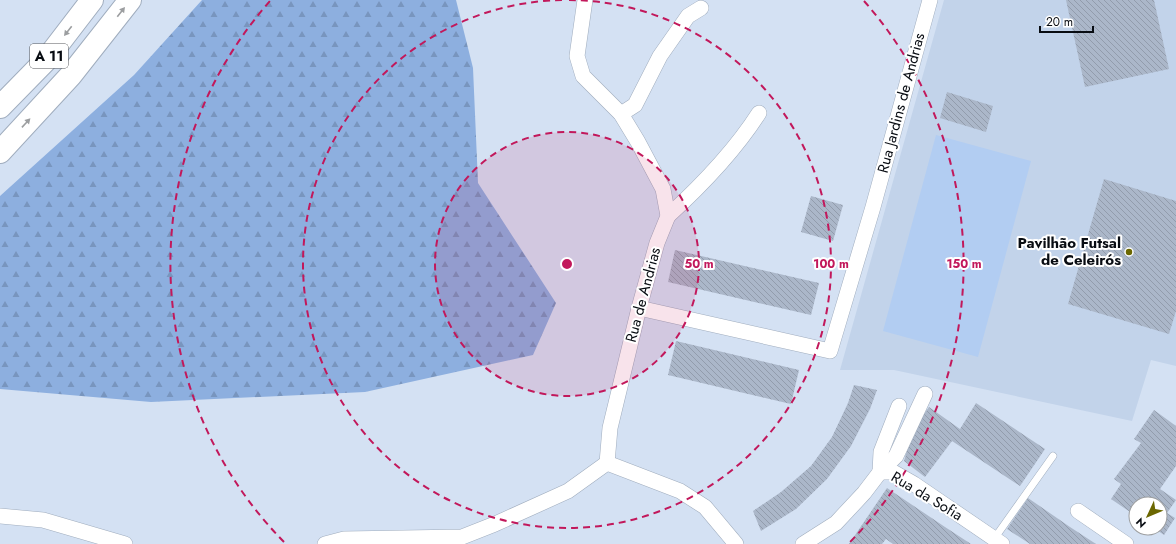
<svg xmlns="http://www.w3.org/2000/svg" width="1176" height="544" viewBox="0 0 1176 544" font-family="Jost,sans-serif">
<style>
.built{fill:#c2d3ea}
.forest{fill:url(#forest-firs)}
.pitch{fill:#b2cdf2}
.building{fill:url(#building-back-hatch)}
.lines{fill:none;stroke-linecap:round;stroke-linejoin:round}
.lane-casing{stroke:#a0adbe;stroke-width:8}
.street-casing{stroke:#a0adbe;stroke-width:16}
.highway-casing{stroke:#a0adbe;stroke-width:24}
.lane{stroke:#fff;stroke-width:7}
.street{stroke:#fff;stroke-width:15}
.highway{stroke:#fff;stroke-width:22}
.oneway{fill:#9c9ea0}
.ring{fill:none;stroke:#c2185b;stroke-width:2;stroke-dasharray:7 5}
.poi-dot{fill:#6b6700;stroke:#fff;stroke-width:1.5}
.labels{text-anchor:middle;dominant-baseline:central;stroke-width:4;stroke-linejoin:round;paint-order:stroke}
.shield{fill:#fff;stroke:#525559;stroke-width:1}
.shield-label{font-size:14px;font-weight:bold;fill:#080c12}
.street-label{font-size:15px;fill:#080c12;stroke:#fff}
.poi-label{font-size:15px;font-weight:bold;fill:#080c12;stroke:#fff;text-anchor:end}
.centre{fill:#c2185b;stroke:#fff;stroke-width:2}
.ring-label{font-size:12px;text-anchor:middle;font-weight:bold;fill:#c2185b;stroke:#fff;stroke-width:4;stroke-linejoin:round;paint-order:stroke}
</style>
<defs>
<pattern id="forest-firs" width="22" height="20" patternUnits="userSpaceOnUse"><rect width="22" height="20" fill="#8dafdf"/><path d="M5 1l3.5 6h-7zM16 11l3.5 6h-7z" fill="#7895be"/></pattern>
<pattern id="building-back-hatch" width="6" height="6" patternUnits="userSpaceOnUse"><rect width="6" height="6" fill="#abb7c9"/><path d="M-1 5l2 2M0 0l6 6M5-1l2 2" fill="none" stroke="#929cac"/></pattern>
</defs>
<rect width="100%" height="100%" fill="#d4e1f3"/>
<polygon class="built" points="944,0 1176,0 1176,366 1151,360 1132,421 894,370 840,370"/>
<polygon class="forest" points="202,0 456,0 473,68 478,183 556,303 533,355 365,392 151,402 0,389 0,196 134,75"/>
<polygon class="pitch" points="936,135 1031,161 978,357 883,331"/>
<g class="building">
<polygon points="1066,0 1154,0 1169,69 1085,87"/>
<polygon points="947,92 993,106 986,132 940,118"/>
<polygon points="1104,179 1176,201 1176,311 1169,334 1068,304"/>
<polygon points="811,196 843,205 833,241 801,232"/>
<polygon points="675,250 819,283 811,315 668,282"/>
<polygon points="676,341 799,370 791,404 668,375"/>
<polygon points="854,385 877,390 870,409 851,446 827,479 796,509 761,531 753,511 781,492 811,466 832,437 848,403"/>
<polygon points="976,403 1045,449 1020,486 952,441 925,477 904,461 913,430 929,407 960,429"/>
<polygon points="1154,410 1176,426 1176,466 1160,489 1176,500 1167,513 1175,518 1164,535 1154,528 1160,528 1160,504 1136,504 1136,516 1111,499 1121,484 1114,479 1141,443 1134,439"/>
<polygon points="887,488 945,527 971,544 893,544 886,539 882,544 849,544"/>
<polygon points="1028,498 1070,527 1096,544 1030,544 1007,529"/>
</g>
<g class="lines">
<g class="lane-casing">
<polyline id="lane" points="994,539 1053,456"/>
</g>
<g class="street-casing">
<g id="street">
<polyline points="585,0 577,56 583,76 621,114 638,142 663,189 668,216 657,243 639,308 610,428 607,463"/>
<polyline points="621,114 635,105 660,56 688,16 701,8"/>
<path d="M668,216c34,-31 66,-64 91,-103"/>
<polyline points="639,308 830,351 873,207 930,0"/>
<polyline points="607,463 680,491 705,507 736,544"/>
<polyline points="880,472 893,472 914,484 1002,544"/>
<polyline points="880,472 881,452 899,406"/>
<polyline points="1078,511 1126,544"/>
<polyline points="0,516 43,520 125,544"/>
<polyline points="325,544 344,539 462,537 495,524 568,491 607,463"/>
<polyline points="803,544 836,523 864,493 880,472 896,456 925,394"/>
</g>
</g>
<g class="highway-casing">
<g id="highway">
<polyline points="0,107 46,60 92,0"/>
<polyline points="0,152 71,75 130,0"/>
</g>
</g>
<use href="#lane" class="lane"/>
<use href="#street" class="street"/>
<use href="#highway" class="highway"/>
</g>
<defs><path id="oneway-solid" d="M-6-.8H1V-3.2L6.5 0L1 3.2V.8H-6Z"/></defs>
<g class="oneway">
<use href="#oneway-solid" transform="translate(121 12) rotate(-52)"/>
<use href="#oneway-solid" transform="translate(68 31) rotate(128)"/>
<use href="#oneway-solid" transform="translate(26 123) rotate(-47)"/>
</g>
<circle cx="567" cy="264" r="132" fill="#c2185b" fill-opacity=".12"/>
<g class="ring">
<circle cx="567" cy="264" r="132"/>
<path d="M569 0A264 264 0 1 1 565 0"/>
<path d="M284 542A397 397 0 0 1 270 1M864 1A397 397 0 0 1 850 542"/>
</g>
<circle class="poi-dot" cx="1129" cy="252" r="4"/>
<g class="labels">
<rect class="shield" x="30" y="44" width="38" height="24" rx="3"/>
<g class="shield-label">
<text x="49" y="56">A 11</text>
</g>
<g class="street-label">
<text transform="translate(901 103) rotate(-75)">Rua Jardins de Andrias</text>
<text transform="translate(643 295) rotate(-75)">Rua de Andrias</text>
<text transform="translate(927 496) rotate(31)">Rua da Sofia</text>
</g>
<g class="poi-label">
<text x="1121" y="243">Pavilhão Futsal<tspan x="1121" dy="17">de Celeirós</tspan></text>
</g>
</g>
<circle cx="567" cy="264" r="6" class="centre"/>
<g class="ring-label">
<text x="699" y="268">50 m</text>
<text x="831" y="268">100 m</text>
<text x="964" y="268">150 m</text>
</g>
<g transform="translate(1148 516) rotate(226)"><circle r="19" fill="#ffffff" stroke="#9c9ea0"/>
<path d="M0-3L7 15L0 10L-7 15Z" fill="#6b6700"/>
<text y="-6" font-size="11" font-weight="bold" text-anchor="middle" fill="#080c12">N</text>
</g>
<path d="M1040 26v6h53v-6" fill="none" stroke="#080c12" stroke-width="2"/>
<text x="1046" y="26" font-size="12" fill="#080c12" stroke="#ffffff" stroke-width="3" paint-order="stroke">20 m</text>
</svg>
